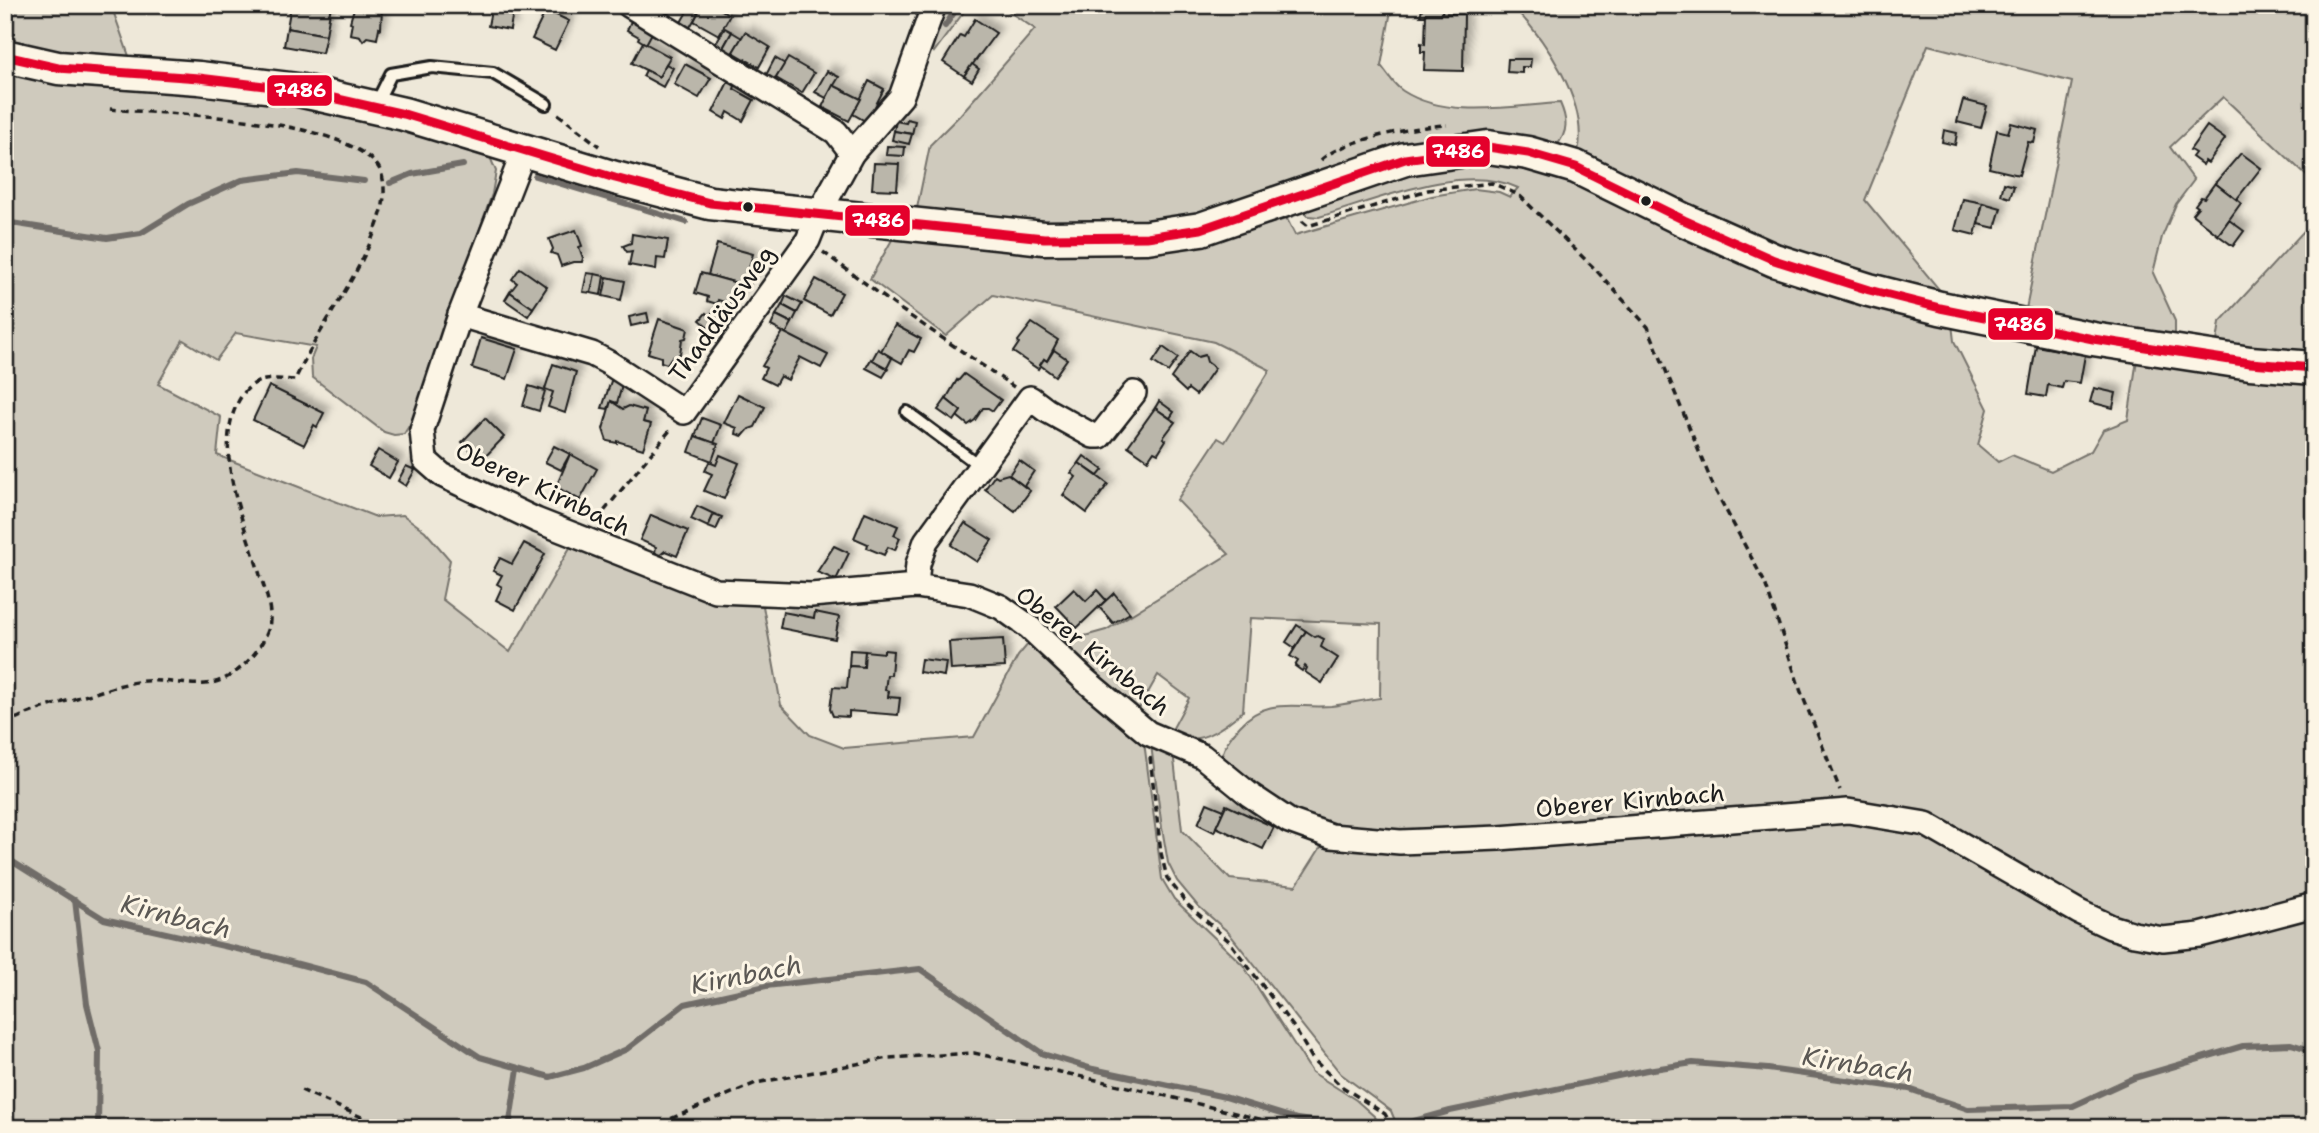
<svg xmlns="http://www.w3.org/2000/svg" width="2319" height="1133" viewBox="0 0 2319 1133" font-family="'Shantell Sans',sans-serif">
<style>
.green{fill:#cfcabd;stroke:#76736c;stroke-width:2}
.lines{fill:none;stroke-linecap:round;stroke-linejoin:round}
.stream{stroke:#6f6c67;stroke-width:6}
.building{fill:#bab6aa;stroke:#1c1c1c;stroke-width:2;filter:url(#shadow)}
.lane-casing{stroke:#1c1c1c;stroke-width:16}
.street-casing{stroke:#1c1c1c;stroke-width:28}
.secondary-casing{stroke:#1c1c1c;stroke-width:37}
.path{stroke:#1c1c1c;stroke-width:3.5;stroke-dasharray:7 5;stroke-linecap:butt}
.lane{stroke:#fcf5e5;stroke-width:10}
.street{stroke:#fcf5e5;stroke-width:23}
.secondary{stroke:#fcf5e5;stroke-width:32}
.bus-1-casing{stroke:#fcf5e5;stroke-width:14}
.bus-1{stroke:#e4002b;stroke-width:9}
.bus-dot{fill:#1c1c1c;stroke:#fcf5e5;stroke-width:2.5}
.labels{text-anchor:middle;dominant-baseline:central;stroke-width:6;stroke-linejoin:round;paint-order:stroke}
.street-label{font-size:24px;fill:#1c1c1c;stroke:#fcf5e5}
.water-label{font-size:26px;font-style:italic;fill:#5b5854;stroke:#fcf5e5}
.line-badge{stroke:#fcf5e5;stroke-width:2.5}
.badge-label{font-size:19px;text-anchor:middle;font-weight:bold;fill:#fff}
</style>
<defs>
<filter id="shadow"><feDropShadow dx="6" dy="-6" stdDeviation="3.5" flood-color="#0004"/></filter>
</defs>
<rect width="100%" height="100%" fill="#eee8d9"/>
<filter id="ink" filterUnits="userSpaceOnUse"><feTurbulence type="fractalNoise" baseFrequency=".0143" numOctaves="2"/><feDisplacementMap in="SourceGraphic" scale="14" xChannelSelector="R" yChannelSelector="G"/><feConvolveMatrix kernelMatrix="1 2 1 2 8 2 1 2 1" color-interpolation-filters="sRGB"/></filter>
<g filter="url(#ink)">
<g class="green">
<polygon points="5,5 111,5 130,59 43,54 5,39"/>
<polygon points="944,5 969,5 934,52 929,42"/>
<path d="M999,5h393l-11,61c7,8 13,20 22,25 43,28 108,15 157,12 7,16 9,29 -4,43l-51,-9 -261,70 -95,16 -98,1 -135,-11 14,-68 30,-30 75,-86z"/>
<path d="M1511,5h803v178l-91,-86 -53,50 24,33 -18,24 -14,33 -9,36 22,48v22l-150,-29 47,-232 -144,-37 -63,155 82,99 -167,-51 -58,-25 -60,-32 -84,-39c11,-49 -33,-114 -67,-147z"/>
<polygon points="5,69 317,104 475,148 490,157 496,171 492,194 450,314 424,402 404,434 394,435 384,432 312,377 311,359 316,347 236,333 216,360 183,340 158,384 221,417 217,455 376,517 403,515 425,531 450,560 442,599 510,652 572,544 708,599 763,606 781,705 810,735 844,748 974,737 1018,656 1033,638 1144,742 1162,879 1174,899 1243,965 1312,1072 1356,1100 1375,1117 1381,1128 5,1128"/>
<path d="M1499,164l33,4 38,11 95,43 78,42 45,16 164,44 2,17 34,68 -10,36 20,17 14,-7 39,16 40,-20 12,-21 25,-10 9,-61 91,15 86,10v516l-50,13 -111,19 -40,-12 -206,-109 -500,27 -75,-8 -45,-19 -66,-53c4,-14 9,-21 19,-32 27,-30 56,-17 91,-20 16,-2 33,-6 49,-8l1,-74 -131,-6 -7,93c-29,23 -38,31 -76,28l22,-41 -31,-23 -23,41 -72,-67v-7l43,-12 123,-76 -52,-54 41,-62 7,4 45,-72 -56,-28 -221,-47 -47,41 -76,-57 23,-41 302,4 92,-23 8,16 137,-39 43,-7 24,3 11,5 8,-9c-55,-26 -144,13 -199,29l-11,-1 -5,-5c39,-16 78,-33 119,-41 26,-5 51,-5 77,-6z"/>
<polygon points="2314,220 2314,359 2216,348 2220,322"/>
<polygon points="1151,745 1173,751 1182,830 1230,879 1296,886 1324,842 1836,817 1907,824 2149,942 2314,908 2314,1128 1398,1128 1391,1111 1341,1074 1228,932 1197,905 1177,881 1168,863 1162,828"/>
</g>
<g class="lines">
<g class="stream">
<polyline points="945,26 959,5"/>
<polyline points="535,176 686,222"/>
<polyline points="390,183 412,174 463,165"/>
<polyline points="5,222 107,238 141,233 188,204 242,180 298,173 364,181"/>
<polyline points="5,857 104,919 268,956 366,982 480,1057 550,1077 584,1068 627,1049 685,1004 766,986 920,969 1043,1054 1093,1069 1225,1097 1297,1119 1359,1128"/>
<polyline points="75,900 87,1004 99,1051 98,1128"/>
<polyline points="509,1128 518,1069"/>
<polyline points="1389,1128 1450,1111 1647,1070 1693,1063 1768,1069 1909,1089 1968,1109 2073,1106 2134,1078 2243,1046 2291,1044 2314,1051"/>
</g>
</g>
<g class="building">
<polygon points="291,5 331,5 326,35 287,28"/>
<polygon points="355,5 382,7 381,29 379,28 377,39 367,37 363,41 360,36 350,34 352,23 350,22"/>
<polygon points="492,5 514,5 510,30 488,26"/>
<polygon points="702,5 713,5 730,15 719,35 694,21"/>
<polygon points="1423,5 1443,5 1442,13 1426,13 1426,16 1420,16"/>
<polygon points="689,8 698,13 689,29 680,24"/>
<polygon points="546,10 569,21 555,50 532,39"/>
<polygon points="1426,13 1464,14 1463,71 1424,70 1425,52 1421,52 1421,43 1425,44"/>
<polygon points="975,19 996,33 964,76 943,62 960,35 964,37"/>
<polygon points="631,21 652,33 646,44 638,39 639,37 627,30"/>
<polygon points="287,28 326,35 322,53 284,46"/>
<polygon points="725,28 732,32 723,48 715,44"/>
<polygon points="732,32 742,38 732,54 723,48"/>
<polygon points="745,32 770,47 759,67 733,52"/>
<polygon points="643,42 670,57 659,77 632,63"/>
<polygon points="775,58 785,64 775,80 766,75"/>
<polygon points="788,58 814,73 802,93 776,78"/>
<polygon points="1508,59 1531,59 1530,67 1522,67 1522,73 1507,72"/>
<polygon points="666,64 673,68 663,87 643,76 646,70 659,77"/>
<polygon points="685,64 711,78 699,98 674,84"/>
<polygon points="972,64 979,69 972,81 964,76"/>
<polygon points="827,71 839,77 826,98 815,92"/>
<polygon points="869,81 884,89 867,122 853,114"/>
<polygon points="728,82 735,86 734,89 754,100 743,121 728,112 725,119 713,112"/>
<polygon points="833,85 861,99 849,121 822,107"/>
<polygon points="1963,100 1987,106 1981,128 1957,122"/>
<polygon points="907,119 915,121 912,134 894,131 896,121 906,123"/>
<polygon points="2011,123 2037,130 2034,143 2028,142 2019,175 1989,168 1997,130 2008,133"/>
<polygon points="2207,126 2225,139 2208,163 2205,161 2203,165 2192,157 2195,153 2190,150"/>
<polygon points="1944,130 1957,133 1955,145 1942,142"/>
<polygon points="894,131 912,134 909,144 892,140"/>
<polygon points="887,146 905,147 904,156 886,155"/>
<polygon points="2241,153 2261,168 2236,200 2215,183"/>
<polygon points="874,163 899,164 897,190 872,189"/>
<polygon points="2004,183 2014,186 2010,198 2001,195"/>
<polygon points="2215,183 2241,203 2218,235 2192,214 2198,207 2195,205 2201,197 2204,198"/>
<polygon points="1963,199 1983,203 1975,235 1955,230"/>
<polygon points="1983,203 2001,208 1995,228 1978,224"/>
<polygon points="2229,220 2244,231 2233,246 2218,235"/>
<polygon points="576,230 582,246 579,247 583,258 582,262 573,262 561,266 557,255 551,253 553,249 549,239"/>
<polygon points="632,234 668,240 665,259 657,258 656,270 629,265 632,251 627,252 623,246 631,243"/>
<polygon points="717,244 753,254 749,268 755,270 751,283 746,282 744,285 708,275"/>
<polygon points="520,268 547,287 533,308 510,292 517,283 512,279"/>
<polygon points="587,273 595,274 591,293 583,292"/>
<polygon points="701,273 737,283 736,287 741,288 738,301 732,300 731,304 718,300 717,304 707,301 708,297 695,293"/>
<polygon points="595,274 604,276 601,295 591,293"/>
<polygon points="607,277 625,281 621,300 603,296"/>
<polygon points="816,279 842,293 830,315 804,301"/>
<polygon points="510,292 533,308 528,316 505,300"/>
<polygon points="786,296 802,304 797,313 782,305"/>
<polygon points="782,305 797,313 792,323 776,315"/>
<polygon points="716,309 730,321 724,328 709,316"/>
<polygon points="647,313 649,322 631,326 629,317"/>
<polygon points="706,313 720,325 714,332 700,320"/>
<polygon points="776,315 792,323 786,334 771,326"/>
<polygon points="659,319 688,329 686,338 682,339 680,354 671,358 667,364 661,362 661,357 648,353"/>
<polygon points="1032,323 1058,340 1047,361 1044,359 1038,369 1013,352 1019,343 1018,341"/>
<polygon points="895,325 921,339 914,352 909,350 902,363 881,351"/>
<polygon points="783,332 828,355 821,368 800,357 788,380 780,376 775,385 761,378 766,368 762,366"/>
<polygon points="481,338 517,349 507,379 472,368"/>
<polygon points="2036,346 2085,355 2080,383 2064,381 2062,388 2048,385 2046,397 2028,394"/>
<polygon points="1163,347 1178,358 1168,372 1153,362"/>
<polygon points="878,349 892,358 887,368 872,360"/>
<polygon points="1054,350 1067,359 1055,376 1040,365 1044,359 1047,361"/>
<polygon points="1190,351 1198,357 1205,355 1207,362 1215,368 1196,395 1188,389 1186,392 1171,378"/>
<polygon points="871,359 888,369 883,377 866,368"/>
<polygon points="553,364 576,372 565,413 548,407 553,392 545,389"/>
<polygon points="964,374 1001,400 993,411 988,408 983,408 975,420 968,425 957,416 961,411 946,399 957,380 958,381"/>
<polygon points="612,378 623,382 617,403 611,401 608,409 602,408"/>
<polygon points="269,386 324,413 317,427 314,425 304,445 253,420"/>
<polygon points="529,386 545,391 539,411 523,406"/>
<polygon points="2094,388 2116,393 2113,408 2090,402"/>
<polygon points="738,394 765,407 755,427 749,429 743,436 736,434 737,428 724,423"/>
<polygon points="946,399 961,411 954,421 938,410"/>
<polygon points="611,401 623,409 629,406 646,411 643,422 651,424 643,449 617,441 617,443 607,441 603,429"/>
<polygon points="1159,401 1174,412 1170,418 1155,408"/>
<polygon points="1155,408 1175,422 1163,438 1166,440 1158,453 1154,451 1148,460 1128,446"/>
<polygon points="485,418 504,437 481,461 462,442"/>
<polygon points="702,418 721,425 714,443 695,436"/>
<polygon points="695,436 718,444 712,461 689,452"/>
<polygon points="554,446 570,454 561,470 545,462"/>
<polygon points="378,450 398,462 389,478 369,466"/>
<polygon points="570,454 597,469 580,500 556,487"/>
<polygon points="720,455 739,463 724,499 704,491 712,474 705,471 709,462 716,465"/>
<polygon points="1084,456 1103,470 1098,476 1079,463"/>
<polygon points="1019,460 1034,471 1024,486 1009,475"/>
<polygon points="1079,463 1108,484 1087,513 1063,495 1076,477 1071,473"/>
<polygon points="406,466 415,470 406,486 398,481"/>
<polygon points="1008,474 1030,491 1015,511 985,489 995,475 998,477"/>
<polygon points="697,506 714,514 708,527 691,519"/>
<polygon points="865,512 898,526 894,535 900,538 895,550 888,547 884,555 867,548 868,544 854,538"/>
<polygon points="714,514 722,517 716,530 708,527"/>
<polygon points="651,515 688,531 677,556 665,551 659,556 655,552 656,547 640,540"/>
<polygon points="965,523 992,540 977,562 951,545"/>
<polygon points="524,543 545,554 515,610 496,600 502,587 497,584 502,575 493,571 500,558 512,564"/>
<polygon points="834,546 849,553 836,580 817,572"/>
<polygon points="1074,589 1086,601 1097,590 1106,600 1077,628 1056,606"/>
<polygon points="1114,593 1130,613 1113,623 1099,607"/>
<polygon points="783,612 814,618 815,612 839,617 835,639 780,628"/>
<polygon points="1297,625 1306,631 1295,648 1286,642"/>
<polygon points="1306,631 1315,637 1318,636 1324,639 1321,647 1338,658 1322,683 1305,672 1307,668 1305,666 1302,671 1295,666 1298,661 1290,656"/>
<polygon points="1003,639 1005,667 951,670 949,642"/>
<polygon points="850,650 865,651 864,667 849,666"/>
<polygon points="884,650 893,651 891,675 887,675 885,690 889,691 888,697 900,698 898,715 849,711 849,717 833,716 830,709 833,687 847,688 849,666 864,667 865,651 884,653"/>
<polygon points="921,659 946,662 944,676 919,672"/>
<polygon points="1207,803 1224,810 1214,832 1198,824"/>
<polygon points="1226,805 1274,827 1263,849 1216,827"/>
</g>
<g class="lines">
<g class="lane-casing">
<g id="lane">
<polyline points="376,104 391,74 432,67 493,73 546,104"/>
<polyline points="907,412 980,466"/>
</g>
</g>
<g class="street-casing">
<g id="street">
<polyline points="629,5 836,132 852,153"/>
<polyline points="524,151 460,315 422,430 425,460 442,475 536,520 716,591 811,595 916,586 969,594 1001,607 1029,627 1085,680 1148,733 1202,756 1250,795 1289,821 1331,836 1400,842 1499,838 1848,811 1926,824 2079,912 2111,927 2134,934 2163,939 2200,935 2314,905"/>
<polyline points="460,315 592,354 609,363 684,412 808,240 818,215 852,153 901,97 934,5"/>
<polyline points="916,586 918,564 926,541 1030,398 1046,410 1093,436 1100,436 1134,393"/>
</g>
</g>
<g class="secondary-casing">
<polyline id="secondary" points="5,56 58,68 199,78 298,90 404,114 615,178 710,203 1044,238 1147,237 1201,229 1405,159 1488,147 1528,153 1576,167 1684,220 1774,260 1869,290 1940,308 2093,339 2250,363 2314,368"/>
</g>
<g class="path">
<polyline points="558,114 599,146"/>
<path d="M1321,160c20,-20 98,-34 126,-35"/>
<polyline points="1302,221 1308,226 1428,190 1492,183 1519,195 1594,268 1648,327 1714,488 1765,583 1801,692 1840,790"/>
<polyline points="823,252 900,309 1014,387"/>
<polyline points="597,520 671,429"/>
<path d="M5,724c24,-13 49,-19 75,-27 17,-4 34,-11 51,-14 47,-10 75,20 116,-21 8,-8 19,-23 22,-35 4,-17 -4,-37 -9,-52 -15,-49 -47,-122 -23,-171 14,-28 31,-26 58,-24 26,-58 70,-109 87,-170 3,-14 4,-35 -6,-46 -43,-48 -203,-49 -267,-55"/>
<polyline points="1150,757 1161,853 1167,878 1188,905 1229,941 1295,1029 1312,1058 1341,1086 1385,1114 1393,1128"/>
<polyline points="301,1090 386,1128"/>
<polyline points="649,1128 756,1083 888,1058 974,1053 1142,1090 1263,1120 1309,1128"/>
</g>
<use href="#lane" class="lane"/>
<use href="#street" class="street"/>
<use href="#secondary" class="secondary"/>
<g class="bus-1-casing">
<polyline id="bus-1" points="5,56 58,68 199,78 298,90 404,114 615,178 710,203 1044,238 1147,237 1201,229 1405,159 1488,147 1528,153 1576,167 1684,220 1774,260 1869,290 1940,308 2093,339 2250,363 2314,368"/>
</g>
<use href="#bus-1" class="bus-1"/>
</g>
</g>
<g class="bus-dot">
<circle cx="1646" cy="201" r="6"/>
<circle cx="748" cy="207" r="6"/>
</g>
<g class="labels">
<g class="street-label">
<text transform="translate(722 314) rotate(-54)">Thaddäusweg</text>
<text transform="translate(543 489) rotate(25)">Oberer Kirnbach</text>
<text transform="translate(1093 651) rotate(39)">Oberer Kirnbach</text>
<text transform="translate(1630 801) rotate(-5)">Oberer Kirnbach</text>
</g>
<g class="water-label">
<text transform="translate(176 916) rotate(14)">Kirnbach</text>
<text transform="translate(746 974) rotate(-11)">Kirnbach</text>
<text transform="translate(1858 1064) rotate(9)">Kirnbach</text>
</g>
</g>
<g class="line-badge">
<rect x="266" y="74" width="67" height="33" rx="7" fill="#e4002b"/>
<rect x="1425" y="135" width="66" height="33" rx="7" fill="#e4002b"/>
<rect x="844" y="204" width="67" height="33" rx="7" fill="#e4002b"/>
<rect x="1987" y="307" width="67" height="34" rx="7" fill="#e4002b"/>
</g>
<g class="badge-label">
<text x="300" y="97">7486</text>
<text x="1458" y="158">7486</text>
<text x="878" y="227">7486</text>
<text x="2020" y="331">7486</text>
</g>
<rect width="2319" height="1133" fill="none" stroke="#fcf5e5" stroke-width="28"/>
<rect x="14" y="14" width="2291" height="1105" fill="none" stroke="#1c1c1c" stroke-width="2.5" filter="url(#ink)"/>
</svg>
